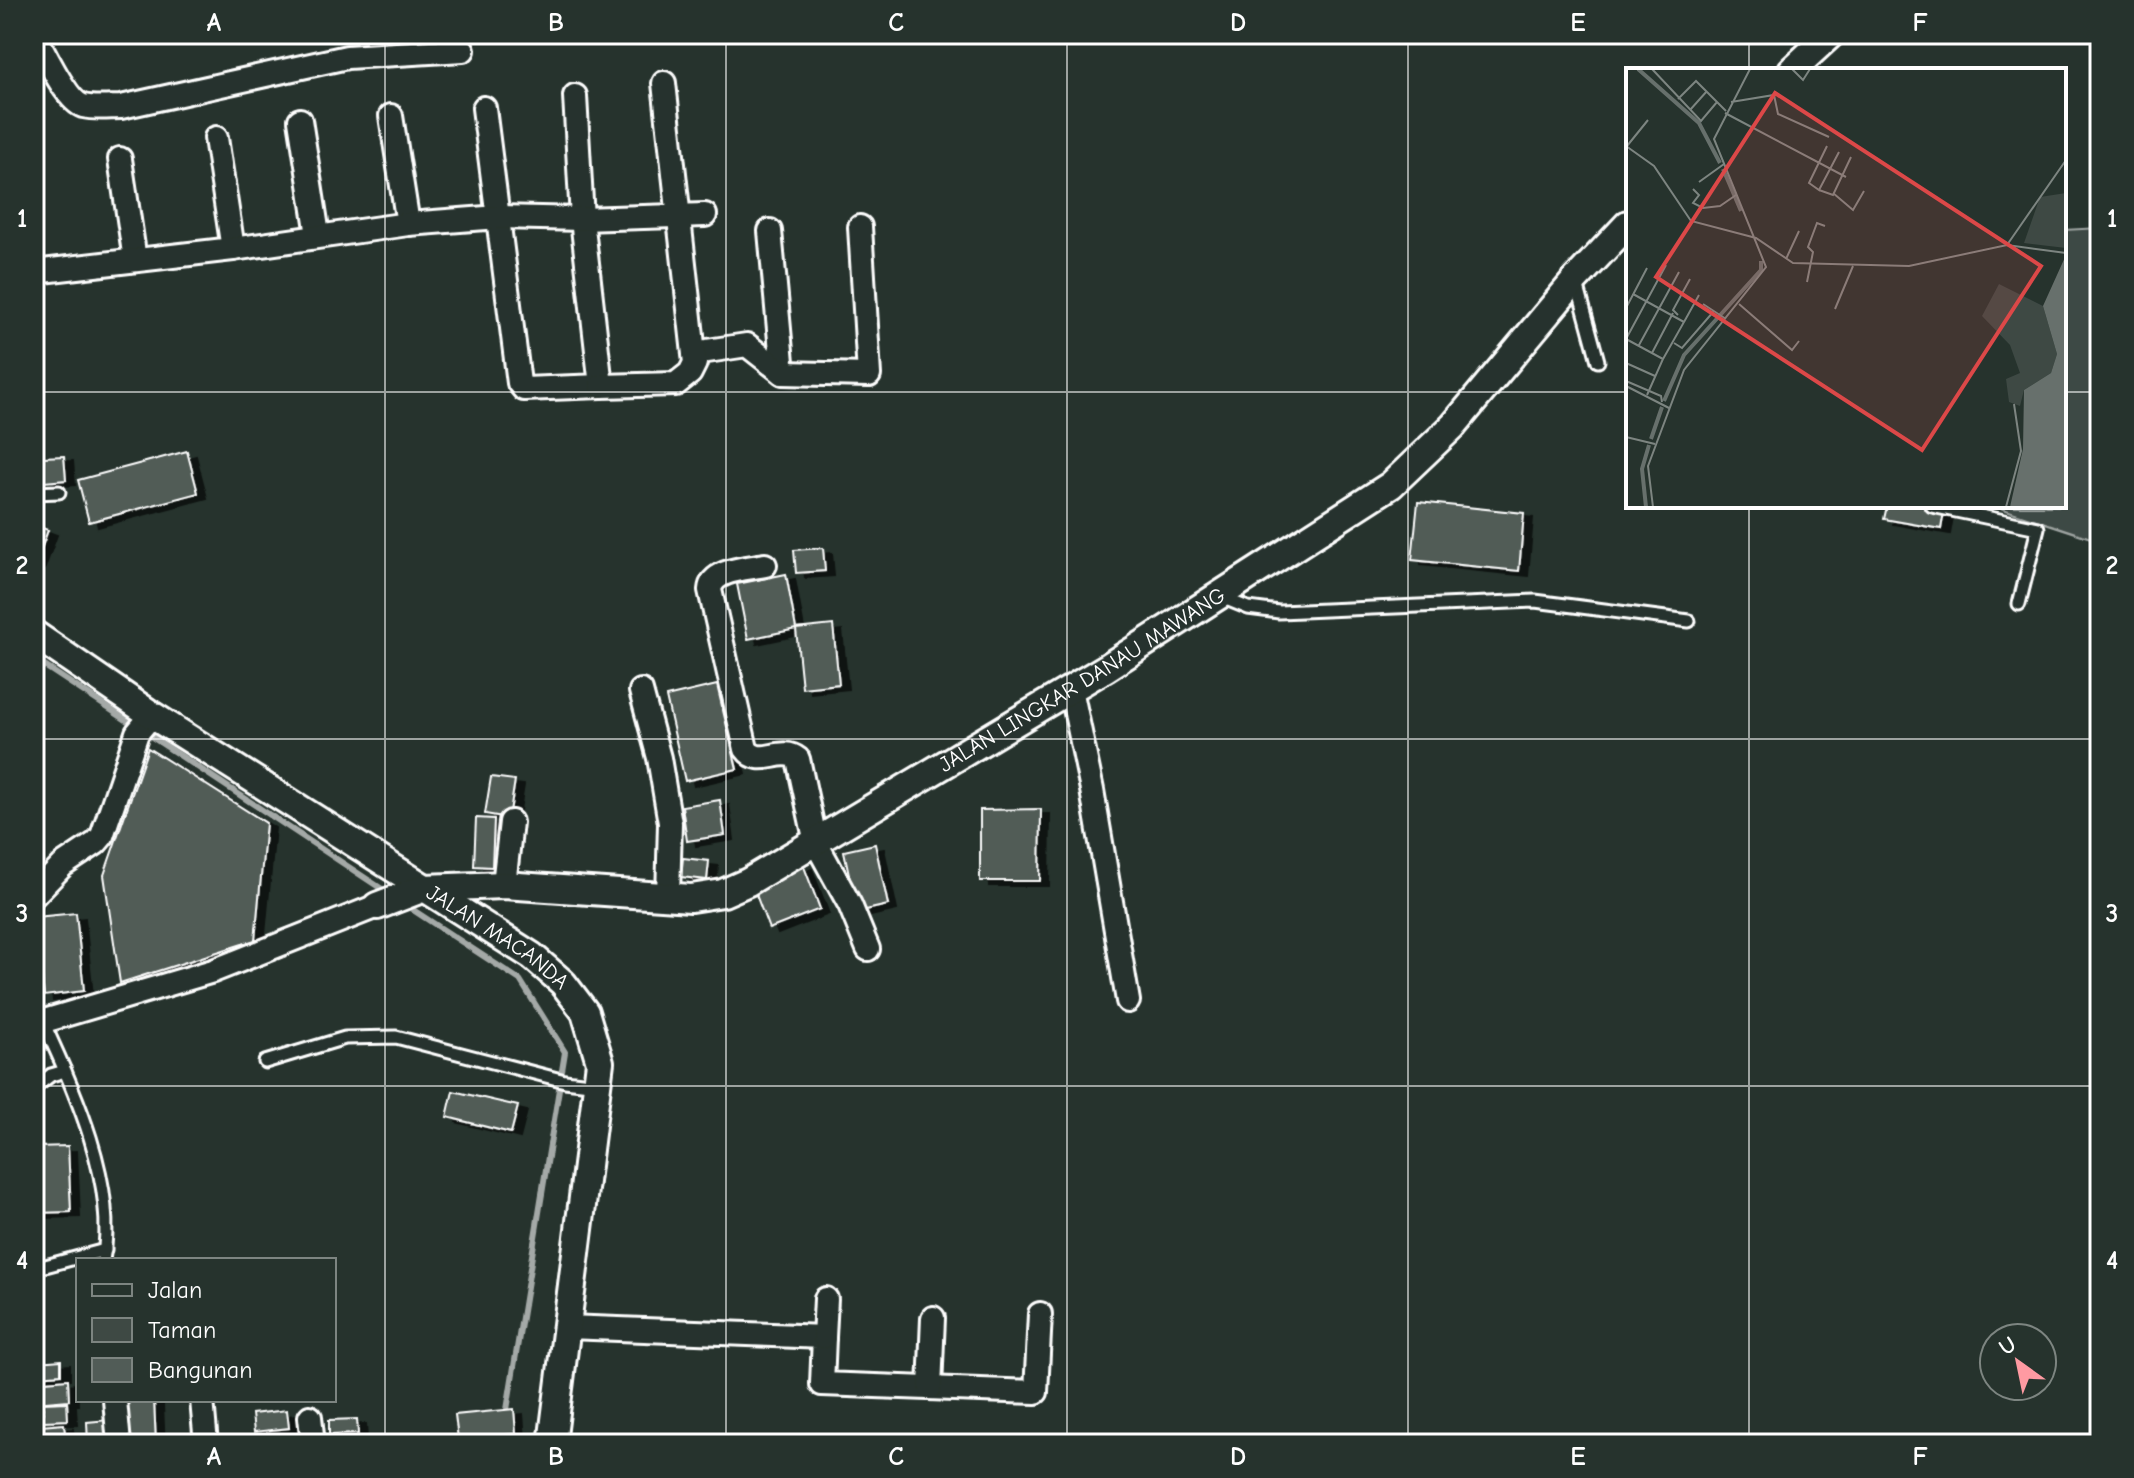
<svg xmlns="http://www.w3.org/2000/svg" width="2134" height="1478" viewBox="0 0 2134 1478" font-family="'Comic Neue',sans-serif">
<style>
.green{fill:#3e4944;stroke:#9ea4a2;stroke-width:2}
.lines{fill:none;stroke-linecap:round;stroke-linejoin:round}
.stream{stroke:#a4a9a7;stroke-width:6}
.building{fill:#515c57;stroke:#fff;stroke-width:2;filter:url(#shadow)}
.service-casing{stroke:#fff;stroke-width:17}
.minor-casing{stroke:#fff;stroke-width:28}
.tertiary-casing{stroke:#fff;stroke-width:32}
.service{stroke:#26332d;stroke-width:11}
.minor{stroke:#26332d;stroke-width:22}
.tertiary{stroke:#26332d;stroke-width:26}
.grid{fill:none;stroke:#fff;stroke-width:2;stroke-opacity:0.55}
.labels{text-anchor:middle;dominant-baseline:central;stroke-width:7;stroke-linejoin:round;paint-order:stroke}
.street-label{font-size:22px;fill:#fff;stroke:#26332d}
.inset-river{fill:none;stroke:#67706c;stroke-width:4}
.inset-road{fill:none;stroke:#7d8581;stroke-width:2}
.view{fill:#dc4848;fill-opacity:0.15;stroke:#dc4848;stroke-width:4}
.inset-edge{fill:none;stroke:#fff;stroke-width:4}
.neatline{fill:none;stroke:#fff;stroke-width:3}
.grid-label{font-size:26px;text-anchor:middle;font-weight:bold;fill:#fff}
</style>
<defs>
<filter id="shadow"><feDropShadow dx="9" dy="5" stdDeviation="0" flood-color="#0009"/></filter>
</defs>
<rect width="100%" height="100%" fill="#26332d"/>
<filter id="ink" filterUnits="userSpaceOnUse"><feTurbulence type="fractalNoise" baseFrequency=".0125" numOctaves="2"/><feDisplacementMap in="SourceGraphic" scale="16" xChannelSelector="R" yChannelSelector="G"/><feConvolveMatrix kernelMatrix="1 2 1 2 8 2 1 2 1" color-interpolation-filters="sRGB"/></filter>
<g filter="url(#ink)">
<polygon class="green" points="2100,228 2100,541 1994,506 2064,506 2064,230"/>
<g class="lines">
<g class="stream">
<polyline points="34,659 388,893"/>
<polyline points="404,904 520,980 565,1052 506,1416"/>
<polyline points="501,1444 504,1428"/>
</g>
</g>
<g class="building">
<polygon points="187,451 198,493 89,522 78,480"/>
<polygon points="64,456 66,480 44,482 43,457"/>
<polygon points="1418,502 1524,513 1519,571 1412,560"/>
<polygon points="1887,506 1945,506 1941,529 1884,519"/>
<polygon points="34,525 48,530 34,568"/>
<polygon points="823,548 825,571 796,573 794,550"/>
<polygon points="786,574 796,629 748,639 737,584"/>
<polygon points="833,625 839,684 802,688 796,629"/>
<polygon points="717,685 737,769 685,781 666,697"/>
<polygon points="148,748 266,823 255,940 120,983 104,875"/>
<polygon points="491,777 515,780 509,818 485,814"/>
<polygon points="720,800 725,835 687,841 682,806"/>
<polygon points="1041,809 1040,881 980,881 980,810"/>
<polygon points="476,818 494,819 492,867 474,866"/>
<polygon points="875,844 888,905 857,912 844,851"/>
<polygon points="683,858 709,861 707,880 681,877"/>
<polygon points="803,864 820,909 769,929 752,884"/>
<polygon points="76,913 84,991 44,996 36,917"/>
<polygon points="453,1091 518,1106 511,1133 447,1117"/>
<polygon points="68,1146 71,1212 34,1213 34,1147"/>
<polygon points="61,1360 61,1374 38,1376 37,1362"/>
<polygon points="68,1379 69,1400 34,1403 34,1382"/>
<polygon points="154,1400 156,1444 129,1444 127,1402"/>
<polygon points="67,1402 68,1420 43,1421 43,1403"/>
<polygon points="514,1409 516,1434 458,1439 455,1415"/>
<polygon points="287,1410 289,1428 254,1432 252,1414"/>
<polygon points="357,1419 358,1434 329,1435 329,1420"/>
<polygon points="108,1420 109,1444 88,1444 87,1422"/>
<polygon points="64,1424 66,1444 43,1444 41,1426"/>
</g>
<g class="lines">
<g class="service-casing">
<g id="service">
<polyline points="1576,280 1598,361"/>
<polyline points="34,493 59,492"/>
<polyline points="1932,506 2038,528 2019,604"/>
<polyline points="1221,597 1248,608 1279,612 1535,601 1689,621"/>
<path d="M43,1022c31,66 75,164 60,238"/>
<polyline points="265,1062 345,1038 396,1037 565,1081 598,1085"/>
<polyline points="34,1088 51,1075 65,1071"/>
<polyline points="34,1269 105,1250"/>
</g>
</g>
<g class="minor-casing">
<g id="minor">
<path d="M34,34c10,17 32,67 49,72 12,3 27,1 38,1l226,-50 116,-7"/>
<polyline points="484,108 519,383 524,389 601,386 582,219 575,96"/>
<polyline points="391,116 408,224"/>
<polyline points="300,120 318,235"/>
<polyline points="216,138 233,249"/>
<polyline points="120,159 135,260"/>
<polyline points="770,231 783,373"/>
<polyline points="34,272 233,249 408,224 499,217 582,219 705,215"/>
<polyline points="694,353 747,345 783,373 869,375 860,227"/>
<polyline points="601,386 676,384 690,373 695,363 664,83"/>
<path d="M765,565c-18,4 -53,4 -55,25l36,159c14,20 35,-4 52,10l18,84 34,62 18,44"/>
<polyline points="1071,689 1092,790 1128,1001"/>
<polyline points="641,691 659,758 670,823 668,897"/>
<polyline points="504,885 511,822"/>
<polyline points="34,895 63,865 96,843 102,836 137,733 152,715"/>
<polyline points="34,1024 213,971 377,906"/>
<polyline points="567,1327 824,1337 822,1384 1036,1392 1040,1314"/>
<polyline points="824,1337 826,1299"/>
<polyline points="930,1388 933,1318"/>
<polyline points="115,1400 119,1444"/>
<polyline points="202,1400 206,1444"/>
<polyline points="310,1417 313,1444"/>
</g>
</g>
<g class="tertiary-casing">
<g id="tertiary">
<polyline points="1792,70 1831,34"/>
<path id="s1" d="M34,634l118,81 380,241 31,27 22,29 15,50 -48,382"/>
<path id="s2" d="M377,906l47,-18 80,-3 187,13 32,-5 25,-11 358,-214 285,-183 62,-59 123,-147 52,-55"/>
</g>
</g>
<use href="#service" class="service"/>
<use href="#minor" class="minor"/>
<use href="#tertiary" class="tertiary"/>
</g>
</g>
<path class="grid" d="M385,34v1410M726,34v1410M1067,34v1410M1408,34v1410M1749,34v36M34,392h1594M2064,392h36M1749,506v938M34,739h2066M34,1086h2066"/>
<g class="labels">
<g class="street-label">
<text stroke="none"><textPath href="#s2" startOffset="768">JALAN LINGKAR DANAU MAWANG</textPath></text>
<text stroke="none"><textPath href="#s1" startOffset="554">JALAN MACANDA</textPath></text>
</g>
</g>
<g transform="translate(1626 68)">
<rect width="440" height="440" fill="#26332d"/>
<path d="M440,125v55l-42,-5 16,-46zM373,216l44,22 14,48 -6,19 -27,17 -4,16 -11,-4 -3,-23 14,-6 -10,-28 -28,-29z" fill="#3e4944"/>
<path d="M440,187v252h-56l13,-58 1,-59 27,-17 6,-19 -14,-48z" fill="#67706c"/>
<path class="inset-river" d="M12,1l61,54 21,40M97,101l18,42M38,333l20,-46 77,-85v-9M25,371l11,-32M20,439l-4,-38 7,-24"/>
<path class="inset-road" d="M26,1l49,52 16,-19M166,1l11,11 7,-11M52,31l18,-18 30,30M105,34l43,-7 4,19 51,23M64,42l17,-19M99,45l121,64M0,78l28,20 37,55 65,17 37,25 116,3 98,-21 59,8M1,78l21,-26M201,78l-18,37 10,7 20,-38M73,114l25,-18M67,121l6,6 -6,8 10,5 17,-2 16,-11M193,122l14,5 18,-38M207,125l20,17 11,-19M381,177l59,-85M160,191l13,-28M181,214l6,-30 -5,-5 9,-24 8,3M7,226l51,28 -21,37M77,236l23,15M113,236l53,46 7,-9M0,240l21,-40M209,241l18,-43M52,247l-5,-5 17,-31M58,254l15,-27M0,271l40,-74M0,271l37,20 -16,36M48,275l8,5 32,-37M13,277l40,-73M26,285l21,-40M0,295l29,13M0,313l35,15 1,6M0,318l43,22M0,369l29,7M27,439l-5,-41 36,-96 82,-103 -52,-128 36,-70M380,439l15,-56 -7,-47"/>
<path class="view" d="M149,25l266,173 -119,184 -266,-173z"/>
<rect width="440" height="440" class="inset-edge"/>
</g>
<rect width="2134" height="1478" fill="none" stroke="#26332d" stroke-width="88"/>
<rect x="76" y="1258" width="260" height="144" fill="#26332d" stroke="#7d8581" stroke-width="2"/>
<rect x="92" y="1284" width="40" height="12" fill="#26332d" stroke="#7d8581" stroke-width="2"/>
<text x="148" y="1298" font-size="24" fill="#ffffff">Jalan</text>
<rect x="92" y="1318" width="40" height="24" fill="#3e4944" stroke="#7d8581" stroke-width="2"/>
<text x="148" y="1338" font-size="24" fill="#ffffff">Taman</text>
<rect x="92" y="1358" width="40" height="24" fill="#515c57" stroke="#7d8581" stroke-width="2"/>
<text x="148" y="1378" font-size="24" fill="#ffffff">Bangunan</text>
<g transform="translate(2018 1362) rotate(327)"><circle r="38" fill="#26332d" stroke="#7d8581" stroke-width="2"/>
<path d="M0-6L14 30L0 20L-14 30Z" fill="#ff9aa2"/>
<text y="-12" font-size="22" font-weight="bold" text-anchor="middle" fill="#ffffff">U</text>
</g>
<rect x="44" y="44" width="2046" height="1390" class="neatline"/>
<g class="grid-label">
<text x="214" y="31">A</text>
<text x="556" y="31">B</text>
<text x="896" y="31">C</text>
<text x="1238" y="31">D</text>
<text x="1578" y="31">E</text>
<text x="1920" y="31">F</text>
<text x="22" y="227">1</text>
<text x="2112" y="227">1</text>
<text x="22" y="574">2</text>
<text x="2112" y="574">2</text>
<text x="22" y="922">3</text>
<text x="2112" y="922">3</text>
<text x="22" y="1269">4</text>
<text x="2112" y="1269">4</text>
<text x="214" y="1465">A</text>
<text x="556" y="1465">B</text>
<text x="896" y="1465">C</text>
<text x="1238" y="1465">D</text>
<text x="1578" y="1465">E</text>
<text x="1920" y="1465">F</text>
</g>
</svg>
